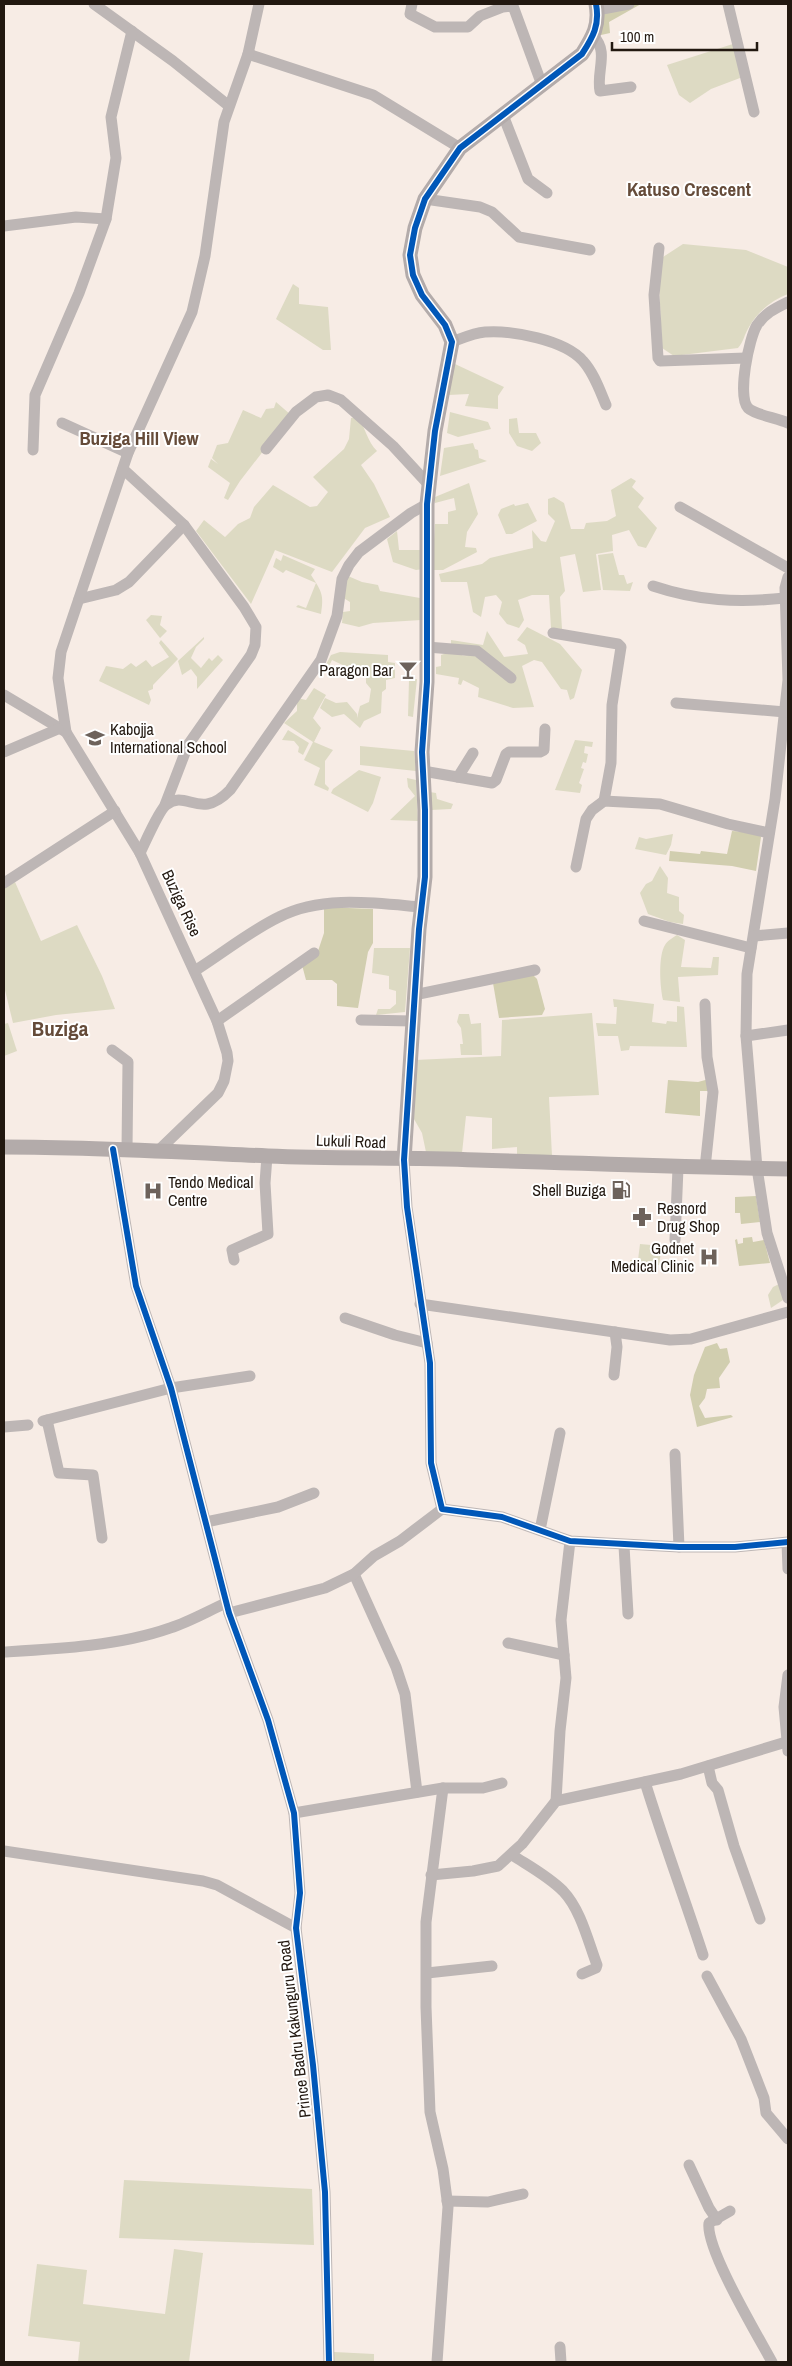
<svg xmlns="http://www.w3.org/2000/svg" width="792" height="2366" viewBox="0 0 792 2366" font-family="'Archivo Narrow',sans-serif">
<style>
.green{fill:#dddac3}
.forest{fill:#d1ceaf}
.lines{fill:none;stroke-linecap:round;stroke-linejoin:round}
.street{stroke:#bdb6b5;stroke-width:11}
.secondary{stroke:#b3abaa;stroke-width:15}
.cycleway-casing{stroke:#fff;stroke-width:9}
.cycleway{stroke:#0057b8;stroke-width:6}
.labels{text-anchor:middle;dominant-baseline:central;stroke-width:4;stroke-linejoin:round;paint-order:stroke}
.poi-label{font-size:16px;fill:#221810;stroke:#fff;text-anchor:end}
.street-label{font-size:16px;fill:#221810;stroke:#fff}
.quarter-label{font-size:19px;font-weight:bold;fill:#654b39;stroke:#fff}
.district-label{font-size:21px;font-weight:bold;fill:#654b39;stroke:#fff}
</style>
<rect width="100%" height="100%" fill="#f7ece5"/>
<g class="green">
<polygon points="736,43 740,78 711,89 690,103 679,95 667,65"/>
<path d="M683,244l63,6 42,17v27c-16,6 -31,18 -39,33 -5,8 -5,14 -11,21l-64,8 -12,-8 -3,-66 4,-25z"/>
<polygon points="293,284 299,288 299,304 328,307 331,350 323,350 276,319"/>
<polygon points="455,364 504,387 498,396 498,409 465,406 469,394 448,395"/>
<polygon points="276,402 291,415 240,481 228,500 224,498 230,483 208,467 211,459 218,464 212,458 217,445 228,443 243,410 261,418 266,409 274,408"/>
<polygon points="450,412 488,422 491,429 458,437 447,433"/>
<path d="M358,417c8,12 9,24 19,34l-16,14 13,19 16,33 -25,11 -33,44 -57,-22 -24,54 -55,-73 8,-11 21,17 13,-13 12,-6 4,-11 19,-22 37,22 7,-1 11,-14 -15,-15 31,-28 5,-10 2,-21z"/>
<polygon points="517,418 519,433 536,433 541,443 532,451 517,446 509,433 509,419"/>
<polygon points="473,443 475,449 478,450 479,458 487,461 440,476 444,448"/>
<polygon points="631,478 636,481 632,487 644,498 638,507 657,528 646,548 638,546 629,530 612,535 613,551 596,554 601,590 583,592 575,554 560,557 565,591 560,597 562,629 551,628 549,595 532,595 518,600 524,620 519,628 507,624 499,614 502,602 496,595 485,597 481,617 473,612 467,582 441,582 439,574 482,564 490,558 533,548 532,530 541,541 546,542 555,521 548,514 548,499 554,497 564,503 571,529 584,529 586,523 607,521 616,516 611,490"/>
<polygon points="469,483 478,514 467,532 465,547 476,548 477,552 443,570 432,570 435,524 448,524 448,512 456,510 454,498 435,503 435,497"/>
<polygon points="528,503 537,521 512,534 506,534 498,515 501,509 514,504 515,506"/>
<polygon points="397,531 399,550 423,550 424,569 416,570 393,562 387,539"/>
<polygon points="613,553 619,575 624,575 627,584 633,582 630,591 603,590 598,555"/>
<path d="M283,555l32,14 -4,6c11,17 13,20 10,39l-25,-7 2,-2 8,3 10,-25 -30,-13 -3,3 -10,-6 3,-9 5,3z"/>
<polygon points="348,576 362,582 378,585 380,591 420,598 421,620 373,623 359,627 342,623 343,612 350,611 350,602 342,597"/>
<polygon points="151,615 162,616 160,625 167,631 160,638 146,620"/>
<polygon points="527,627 560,644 582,670 574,698 570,700 567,690 561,689 542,662 534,660 522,666 534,707 513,708 478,697 479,688 463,680 461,685 458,684 459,678 436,674 436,667 441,666 441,655 450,652 469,657 451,651 451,640 483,645 487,631 504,657 528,654 525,645 517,640"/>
<polygon points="204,637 204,639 196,647 191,658 201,668 209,658 212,661 218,655 223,660 197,689 197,677 191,669 182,675 178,661"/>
<polygon points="161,640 178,659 153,685 153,689 148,691 151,700 149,705 99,681 106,666 123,669 131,663 136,667 146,660 152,667 169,657 159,643"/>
<polygon points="340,652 388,655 388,662 395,663 395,678 386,680 386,689 382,692 381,713 364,721 360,728 344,714 332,717 320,708 325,698 336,703 347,702 357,714 357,718 360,706 369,702 371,689 366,683 366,676 332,660 326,672 323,670 331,655"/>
<polygon points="417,679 413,717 408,716 409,680"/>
<polygon points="314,688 326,695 313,718 321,728 314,742 333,750 325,761 325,784 329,788 328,791 314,785 320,768 304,760 313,742 284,723 297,711 297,698 306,700"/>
<polygon points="288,730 309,743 303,755 298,752 299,747 294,741 282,740"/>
<polygon points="575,740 593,742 592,747 585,746 584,753 588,754 586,763 583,762 581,768 584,769 579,783 582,785 580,793 555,790"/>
<polygon points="360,746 414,751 416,771 360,765"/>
<polygon points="359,770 381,777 373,803 368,812 331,793 333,789"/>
<polygon points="407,778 416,780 418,821 390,820 415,796 408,787"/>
<polygon points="430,792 436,793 437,799 453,804 451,809 431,810"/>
<polygon points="673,834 671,845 666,855 635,849 639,837 646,839"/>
<polygon points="660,866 668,878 667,893 679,897 679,911 684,915 683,924 670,922 648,914 640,893 646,884 652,881"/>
<polygon points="15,882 41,941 77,925 102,976 115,1009 56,1015 13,1023 4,986 4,888"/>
<path d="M677,935l8,5 -4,27 30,1 2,-11h6l-1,18 -40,2 2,25 -17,-2c-3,-13 -5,-44 2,-55 2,-4 9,-8 12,-10z"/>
<polygon points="374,948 410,948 405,1012 376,1015 378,1009 390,1009 396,1004 396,991 389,989 389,976 372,973"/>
<polygon points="613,999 654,1004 652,1022 666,1024 667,1021 677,1022 677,1006 684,1007 687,1047 630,1046 629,1050 621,1051 618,1036 598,1036 596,1023 616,1024 617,1007 614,1007"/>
<polygon points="592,1013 599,1095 549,1097 552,1156 517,1154 517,1147 492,1149 492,1118 466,1116 462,1153 426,1152 422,1133 414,1119 415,1060 501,1056 502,1020"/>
<polygon points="459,1014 469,1014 471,1024 481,1023 482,1055 461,1055 460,1044 463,1044 461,1028 457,1022"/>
<polygon points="8,1023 17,1051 4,1056 4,1024"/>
<polygon points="640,1244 662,1246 659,1265 630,1263 630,1260 638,1260"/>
<polygon points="781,1283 786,1298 771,1308 768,1295 773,1287"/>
<polygon points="124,2180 312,2189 314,2245 119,2238"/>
<polygon points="174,2249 203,2253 189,2362 78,2362 80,2342 28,2336 37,2264 87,2270 83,2304 165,2314"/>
<polygon points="334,2352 374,2354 374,2362 334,2362"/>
</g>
<g class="forest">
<polygon points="598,4 641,4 609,22 610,33 601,35"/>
<polygon points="732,831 759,833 761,837 756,871 732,866 669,861 670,851 700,854 701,851 727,854"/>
<polygon points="324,907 373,909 373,943 368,952 358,1008 337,1006 337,984 332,980 306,980 302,965 316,957 324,933"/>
<polygon points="532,974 537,979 545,1009 542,1015 499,1018 493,983"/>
<polygon points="709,1079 712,1091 700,1091 700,1116 665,1113 668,1080 698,1082"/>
<polygon points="756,1196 760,1222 741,1224 740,1213 735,1213 735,1197"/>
<polygon points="752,1237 753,1242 764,1240 770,1263 739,1266 735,1240 737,1239 738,1244 743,1243 743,1238"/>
<polygon points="717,1343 720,1349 727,1348 730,1362 719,1378 720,1388 707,1389 705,1398 699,1406 705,1418 731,1415 733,1417 697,1427 690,1395 694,1375 705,1347"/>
</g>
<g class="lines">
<g class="street">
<polyline points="94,4 173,61 229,106"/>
<polyline points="412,4 410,14 435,27 468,27 480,16 503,7 513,6 542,85"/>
<polyline points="728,4 754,112"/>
<polyline points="597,10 629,4"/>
<path d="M594,37c15,15 2,35 6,54l31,-4"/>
<polyline points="248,54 373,95 460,148"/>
<polyline points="503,115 528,179 547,193"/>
<polyline points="425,199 480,207 492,212 519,237 590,250"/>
<polyline points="4,226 76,217 106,219"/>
<polyline points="659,248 654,295 658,358 660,361 746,358"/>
<path d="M788,302c-12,6 -23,11 -31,23 -8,13 -20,71 -9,83 7,7 30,10 40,15"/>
<path d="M452,342c11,-4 21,-9 33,-10 27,-2 80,8 98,29 11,12 17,30 23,44"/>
<polyline points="62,423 128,453"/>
<polyline points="266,449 296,412 316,397 328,395 341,400 393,446 429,485"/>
<polyline points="33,450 35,395 79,293 106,219 116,158 111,117 132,31"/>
<polyline points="123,469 184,525 244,607 256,627 255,645 251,655 188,745 165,805"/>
<polyline points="680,507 788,568"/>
<polyline points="788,577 785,588 788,680 775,799 747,974 746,1036 757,1168 767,1233 788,1298"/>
<path d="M653,586c45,15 85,17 132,12"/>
<polyline points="79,599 116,590 129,582 184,525"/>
<polyline points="553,633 618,644 621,647 612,705 611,763 604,801"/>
<polyline points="427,647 477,651 511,678"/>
<polyline points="4,695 66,732 140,853 217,1021 227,1053 228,1061 224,1081 218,1093 160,1149"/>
<polyline points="676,703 785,712"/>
<polyline points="66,732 58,678 61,652 128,453 192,312 205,256 224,122 248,54 259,4"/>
<polyline points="4,752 58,729"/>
<polyline points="423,771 492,783 496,780 506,754 509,752 540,752 544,750 545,729"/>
<polyline points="458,777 473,753"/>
<path d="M140,853c5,-10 19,-43 26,-48 21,-17 33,17 64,-15l91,-130 16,-44 5,-37 7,-14 10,-13 52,-39 16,-9"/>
<polyline points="576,867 586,819 592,810 604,801 660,804 728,824 769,833"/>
<polyline points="4,883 115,811"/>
<polyline points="644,921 751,948"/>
<polyline points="754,936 788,933"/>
<path d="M196,970c27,-17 54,-39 83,-53 43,-22 96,-14 142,-10"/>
<polyline points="414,995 535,970"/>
<polyline points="705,1004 707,1057 713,1092 705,1168"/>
<polyline points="361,1020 413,1021"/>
<polyline points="217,1021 314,953"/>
<polyline points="746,1036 788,1030"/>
<polyline points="112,1050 128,1062 127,1149"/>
<polyline points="113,1149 136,1286 171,1388 229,1613 268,1720 294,1813 300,1893 296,1928 313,2065 325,2192 329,2362"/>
<polyline points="404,1160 407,1207 430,1363 431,1463 442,1509 502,1517 570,1541 679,1547 735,1547 788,1542"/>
<polyline points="675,1240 678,1168"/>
<polyline points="234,1260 232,1250 268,1234 265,1183 267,1156"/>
<polyline points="420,1304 670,1340 691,1339 788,1312"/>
<polyline points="345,1318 395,1335 427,1343"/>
<polyline points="614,1375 617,1347 615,1332"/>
<polyline points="47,1420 59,1473 93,1475 102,1538"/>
<polyline points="43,1421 171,1388 250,1376"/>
<polyline points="4,1427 28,1425"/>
<polyline points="675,1454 679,1547"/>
<polyline points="206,1522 278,1507 314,1493"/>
<polyline points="540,1530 560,1433"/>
<polyline points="787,1543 788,1569"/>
<polyline points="624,1546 628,1614"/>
<polyline points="354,1574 396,1667 405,1694 417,1792"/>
<polyline points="229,1613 325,1588 354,1574 374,1556 400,1541 442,1509"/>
<polyline points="508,1643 564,1655"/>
<path d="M4,1652c53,-3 115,-6 166,-24 19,-6 38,-17 56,-25"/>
<polyline points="788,1675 784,1707 788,1751"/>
<polyline points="708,1766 712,1783 718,1790 734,1846 760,1919"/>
<path d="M645,1782c18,58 39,115 58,173"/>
<polyline points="556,1801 560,1731 566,1678 561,1620 570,1541"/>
<polyline points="294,1813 443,1788 483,1788 502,1783"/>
<polyline points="4,1851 203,1881 217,1885 296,1928"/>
<path d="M512,1855c17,11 36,21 51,36 18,19 25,50 34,74l-1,3 -14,6"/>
<polyline points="431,1875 473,1871 498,1866 522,1844 556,1801 681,1774 786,1742"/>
<polyline points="427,1973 492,1966"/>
<polyline points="707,1976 741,2039 764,2098 766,2113 788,2139"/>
<polyline points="689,2165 709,2208 717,2220"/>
<polyline points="447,2201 488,2202 523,2194"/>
<path d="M730,2211l-21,12c-4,25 49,113 63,139"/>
<polyline points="560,2347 561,2362"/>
<polyline points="437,2362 448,2207 443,2169 430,2112 426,2007 426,1922 443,1788"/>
</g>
<g class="secondary">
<path d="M4,1147c88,0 176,5 264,9 69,3 139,1 209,4 104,3 207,7 311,9"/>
<path d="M404,1160l15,-231 6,-52v-67l-3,-58 5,-70v-178l8,-73 17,-89 -7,-17 -23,-30 -9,-20 -3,-20 5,-27 10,-29 35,-51 122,-94c11,-17 18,-29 14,-50"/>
</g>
<g class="cycleway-casing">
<g id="cycleway">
<path d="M596,4c4,21 -3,33 -14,50l-122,94 -35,51 -10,29 -5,27 3,20 9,20 23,30 7,17 -17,89 -8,73v178l-5,70 3,58v67l-6,52 -15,231 3,47 23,156 1,100 11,46 60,8 68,24 109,6h56l53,-5"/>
<polyline points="113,1149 136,1286 171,1388 229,1613 268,1720 294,1813 300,1893 296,1928 313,2065 325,2192 329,2362"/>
</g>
</g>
<use href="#cycleway" class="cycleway"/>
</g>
<defs>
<g id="bar-bare" transform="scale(1.5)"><path d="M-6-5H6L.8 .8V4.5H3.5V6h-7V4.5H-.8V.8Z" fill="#6d625b" stroke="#fff" stroke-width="2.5" paint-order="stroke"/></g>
<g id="school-bare" transform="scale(1.5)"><path d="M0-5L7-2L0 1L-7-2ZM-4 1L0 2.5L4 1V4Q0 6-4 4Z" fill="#6d625b" stroke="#fff" stroke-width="2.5" paint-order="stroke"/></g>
<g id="fuel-bare" transform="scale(1.5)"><path d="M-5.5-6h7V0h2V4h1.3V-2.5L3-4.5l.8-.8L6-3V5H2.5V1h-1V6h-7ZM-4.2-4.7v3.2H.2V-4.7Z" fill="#6d625b" stroke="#fff" stroke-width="2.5" paint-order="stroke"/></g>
<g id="hospital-bare" transform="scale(1.5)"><path d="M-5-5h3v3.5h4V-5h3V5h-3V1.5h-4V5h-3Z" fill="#6d625b" stroke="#fff" stroke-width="2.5" paint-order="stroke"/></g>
<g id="pharmacy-bare" transform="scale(1.5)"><path d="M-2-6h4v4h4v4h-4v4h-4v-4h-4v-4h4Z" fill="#6d625b" stroke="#fff" stroke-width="2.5" paint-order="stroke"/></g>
</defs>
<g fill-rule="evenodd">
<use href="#bar-bare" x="408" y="670"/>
<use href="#school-bare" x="95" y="738"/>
<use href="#fuel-bare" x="621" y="1190"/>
<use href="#hospital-bare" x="153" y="1191"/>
<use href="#pharmacy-bare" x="642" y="1217"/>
<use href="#hospital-bare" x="709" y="1257"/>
</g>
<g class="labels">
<g class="poi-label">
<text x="393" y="670">Paragon Bar</text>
<text x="110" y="729" text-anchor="start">Kabojja<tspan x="110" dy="18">International School</tspan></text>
<text x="168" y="1182" text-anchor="start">Tendo Medical<tspan x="168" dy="18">Centre</tspan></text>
<text x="606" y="1190">Shell Buziga</text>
<text x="657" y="1208" text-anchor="start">Resnord<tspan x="657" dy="18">Drug Shop</tspan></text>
<text x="694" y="1248">Godnet<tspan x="694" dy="18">Medical Clinic</tspan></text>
</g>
<g class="street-label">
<text transform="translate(182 903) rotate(65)">Buziga Rise</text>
<text transform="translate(351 1141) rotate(2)">Lukuli Road</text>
<text transform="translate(294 2029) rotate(-97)">Prince Badru Kakunguru Road</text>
</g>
<g class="quarter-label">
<text x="689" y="189">Katuso Crescent</text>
<text x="139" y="438">Buziga Hill View</text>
</g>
<g class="district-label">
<text x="60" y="1028">Buziga</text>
</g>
</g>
<rect width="792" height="2366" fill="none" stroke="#221810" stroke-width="10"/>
<path d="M612 42v8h145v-8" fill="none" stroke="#221810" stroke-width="2.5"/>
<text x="620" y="42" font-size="15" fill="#221810" stroke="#ffffff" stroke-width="4" paint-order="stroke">100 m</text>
</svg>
